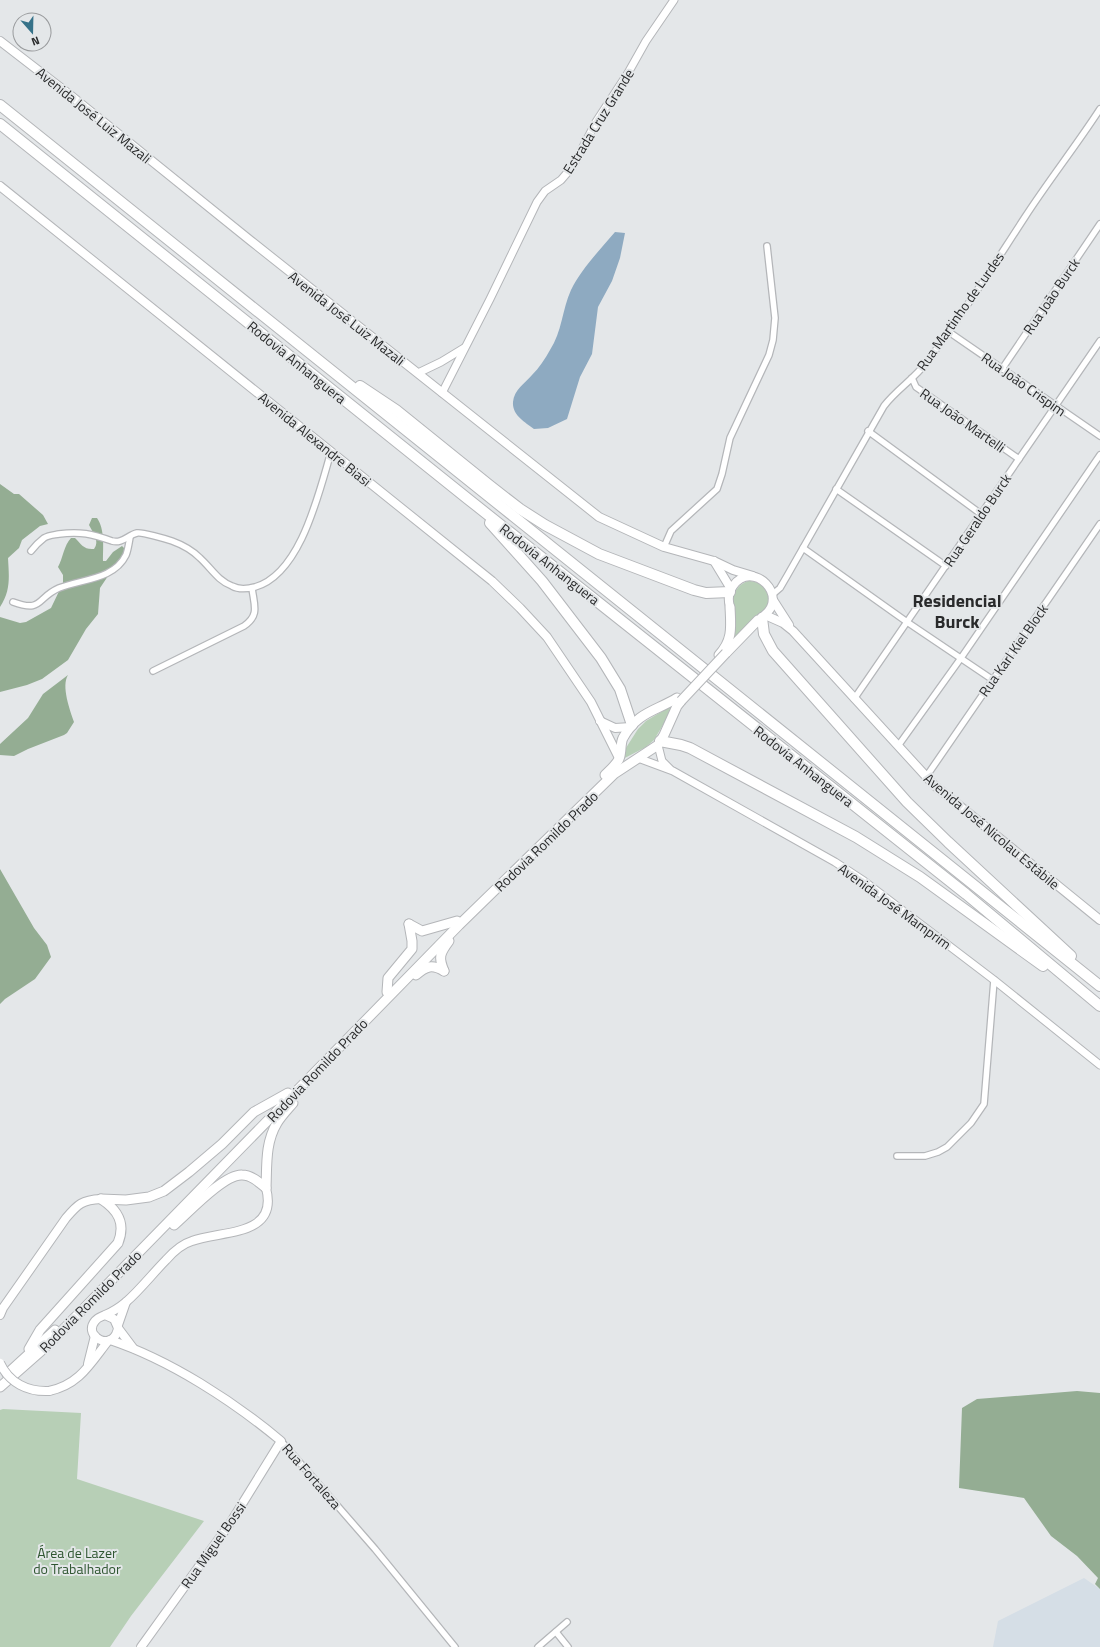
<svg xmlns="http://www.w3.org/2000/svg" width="1100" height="1647" viewBox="0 0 1100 1647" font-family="'Titillium Web',sans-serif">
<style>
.built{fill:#d5dee6}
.green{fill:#b7cfb6}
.forest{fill:#94ad93}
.water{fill:#8eaac1}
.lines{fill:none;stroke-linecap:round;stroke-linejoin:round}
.minor-casing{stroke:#b4b6b9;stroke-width:8}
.tertiary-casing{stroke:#b4b6b9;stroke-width:9}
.secondary-casing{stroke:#b4b6b9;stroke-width:10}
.primary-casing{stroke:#b4b6b9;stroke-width:11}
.motorway-casing{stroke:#b4b6b9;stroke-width:12}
.minor{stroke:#fff;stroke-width:5.5}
.tertiary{stroke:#fff;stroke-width:7}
.secondary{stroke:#fff;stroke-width:8}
.primary{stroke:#fff;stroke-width:9}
.motorway{stroke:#fff;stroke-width:10}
.secondary-bridge-casing{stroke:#b4b6b9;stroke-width:10;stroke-linecap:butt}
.primary-bridge-casing{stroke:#b4b6b9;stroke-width:11;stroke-linecap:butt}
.secondary-bridge{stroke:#fff;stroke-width:8}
.primary-bridge{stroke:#fff;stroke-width:9}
.labels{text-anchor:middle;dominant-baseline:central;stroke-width:4;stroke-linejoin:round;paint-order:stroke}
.street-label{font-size:14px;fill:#292a2b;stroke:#e4e7e9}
.park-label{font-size:14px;fill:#2f5631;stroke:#e4e7e9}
.district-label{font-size:18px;font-weight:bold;fill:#292a2b;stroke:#e4e7e9}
</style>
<rect width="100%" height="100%" fill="#e4e7e9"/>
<polygon class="built" points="1084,1578 1100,1589 1100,1647 993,1647 998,1621"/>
<g class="green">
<path d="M748,581c15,0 24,12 19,27l-34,32c-1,-19 -8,-51 15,-59z"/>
<polygon points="676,703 654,740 646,747 617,762 638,729 646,721"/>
<polygon points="3,1409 81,1413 77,1479 204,1521 131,1616 110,1647 0,1647 0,1410"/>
</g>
<g class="forest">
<path d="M0,484l14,10h5l24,21 5,9 -8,2 -18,14 -3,8 -11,10c1,18 3,33 -8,49z"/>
<path d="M92,518h5c8,11 6,30 6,43h3l7,-9 9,-6 2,2 2,12 -4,5 -19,9 5,2 -8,12 -2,26 -12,15 -18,31 -26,19 -15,6 -27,7v-75l20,6 6,-1 25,-14 12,-25v-8l-5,-8c5,-9 6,-22 13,-29h4c6,6 9,12 19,11 6,-8 -1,-16 -5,-24z"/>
<path d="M68,675c-7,11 2,35 6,47l-7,11 -3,2 -36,14 -14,7 -14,-1v-11l28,-26 15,-24z"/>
<polygon points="0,869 34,928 47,945 51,957 35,979 5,999 0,1004"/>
<polygon points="1077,1391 1100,1393 1100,1589 1095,1584 1098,1578 1077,1556 1051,1536 1024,1498 959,1488 962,1408 977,1399"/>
</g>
<path class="water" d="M615,232l10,1 -5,25 -8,23 -14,26 -6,47 -12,23 -13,42 -19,9 -14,1c-9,-7 -22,-14 -21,-27 1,-12 12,-19 19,-27 7,-7 13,-16 18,-25 12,-18 12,-40 21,-60 11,-22 28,-39 44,-58z"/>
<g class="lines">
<g class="minor-casing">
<g id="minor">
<polyline points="949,332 1100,436"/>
<polyline points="1002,369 1100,224"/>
<polyline points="912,378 916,387 1019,459"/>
<polyline points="868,431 981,514"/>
<polyline points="836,489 946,566"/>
<polyline points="664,547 671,531 717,489 722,474 730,438 769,355 773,340 775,318 767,246"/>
<polyline points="803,548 907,622 993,680"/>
<path d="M31,551c4,-5 9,-10 13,-13 5,-3 10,-3 15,-4 21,-3 33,0 53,7 10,3 16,-6 25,-8 5,-1 29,6 35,8 11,4 21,10 28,17 11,10 18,23 32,28 7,4 15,3 23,1 46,-13 64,-95 76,-135"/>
<path d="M773,594l7,-6 7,-12 97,-170c12,-16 30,-27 42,-43 36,-47 67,-97 99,-146 24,-37 51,-71 75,-108"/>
<path d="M13,602c30,11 23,-4 46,-14 22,-9 55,-8 67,-33 2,-5 3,-12 4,-18"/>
<path d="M153,671l91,-45c16,-11 10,-21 8,-38"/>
<polyline points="854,699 1100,341"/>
<polyline points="898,746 961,658 1100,455"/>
<polyline points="926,777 1100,524"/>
<polyline points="897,1156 925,1156 938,1152 947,1147 971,1123 984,1104 994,980"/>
<polyline points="281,1441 375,1549 455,1647"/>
<polyline points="556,1632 568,1647"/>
<polyline points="538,1647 567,1622"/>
</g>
</g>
<g class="tertiary-casing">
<g id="tertiary">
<polyline points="418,373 441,362 464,348"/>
<polyline points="442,393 490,299 537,202 545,191 561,180 573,166 596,122 628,73 646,41 674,0"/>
<polyline points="658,745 662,761 670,769"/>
<polyline points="638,758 673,771 835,862 864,881 994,980 1100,1065"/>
</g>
</g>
<g class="secondary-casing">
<g id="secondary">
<polyline points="0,41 70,95 251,241 599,517 664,547 714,561 733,570 753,576"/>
<polyline points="0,186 492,581 520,608 547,637 591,702 619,758"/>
<polyline points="714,561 731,589"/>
<polyline points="773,600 789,625"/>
<path d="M730,607c-2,-7 -2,-14 3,-21 19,-28 59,11 29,31"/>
<polyline points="765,615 783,623 793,631 934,785 1100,920"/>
<polyline points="600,721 615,728 631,727"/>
<path d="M0,1315l3,-7 63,-90c12,-14 16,-18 35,-19"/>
<path d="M105,1315l9,4 4,9c-4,25 -36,9 -23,-7 3,-4 6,-4 10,-6 7,-3 15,-8 21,-13 14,-12 27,-29 40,-42 7,-8 16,-16 26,-19 30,-11 87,-4 74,-53"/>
<polyline points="118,1325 126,1302"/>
<polyline points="118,1328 133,1348"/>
<path d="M110,1340c60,20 123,61 171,101l-50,81 -90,125"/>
<polyline points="88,1364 95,1336"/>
<path d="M49,1391c30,-6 41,-27 59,-50"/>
</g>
</g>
<g class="primary-casing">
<g id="primary">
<polyline points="726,653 758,620"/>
<path d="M719,655c14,-15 12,-28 11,-48"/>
<path d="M605,775c4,-4 11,-10 14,-16 3,-7 1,-15 4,-21 14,-26 33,-27 54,-40"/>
<polyline points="409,924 422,931 457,921"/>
<path d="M444,971c-6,-14 -4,-18 5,-30"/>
<path d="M416,975c10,-9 16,-11 28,-4"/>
<polyline points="387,992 388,978 412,949 412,941 409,924"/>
<path d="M266,1188c1,-23 -1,-45 11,-65 4,-7 11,-14 16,-20"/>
<polyline points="101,1199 126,1200 149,1197 164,1191 189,1172 222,1144 254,1112 288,1093"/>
<path d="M174,1225c14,-12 50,-51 68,-50 9,0 17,7 24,13"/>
<path d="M29,1349l11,-19 78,-87c8,-20 0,-33 -17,-44"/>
<polyline points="7,1374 55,1330"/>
<polyline points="0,1387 50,1343 459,925 614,774 658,745 664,735 677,706 681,701"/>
</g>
</g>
<g class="motorway-casing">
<g id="motorway">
<polyline points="0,105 1100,986"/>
<polyline points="0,124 468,499 966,894 1100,1006"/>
<polyline points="360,386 396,410 489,485 520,509 545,525 599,554 694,590 706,593 730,592"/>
<polyline points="490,523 542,581 601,658 620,689 632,725"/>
<polyline points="762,618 764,634 773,651 907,802 948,842 1071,956"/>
<polyline points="660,741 681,745 690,748 856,837 920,877 1043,966"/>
</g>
</g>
<use href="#minor" class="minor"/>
<use href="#tertiary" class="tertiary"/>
<use href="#secondary" class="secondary"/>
<use href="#primary" class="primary"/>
<use href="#motorway" class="motorway"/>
<g class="secondary-bridge-casing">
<path id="secondary-bridge" d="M0,1363c9,20 28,29 49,28"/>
</g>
<g class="primary-bridge-casing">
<polyline id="primary-bridge" points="681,701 726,653"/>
</g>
<use href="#secondary-bridge" class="secondary-bridge"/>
<use href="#primary-bridge" class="primary-bridge"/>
</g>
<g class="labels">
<g class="street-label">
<text transform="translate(94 115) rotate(39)">Avenida José Luiz Mazali</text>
<text transform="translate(598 121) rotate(-58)">Estrada Cruz Grande</text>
<text transform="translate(1051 296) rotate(-56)">Rua João Burck</text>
<text transform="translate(960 311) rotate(-55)">Rua Martinho de Lurdes</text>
<text transform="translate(347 318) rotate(38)">Avenida José Luiz Mazali</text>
<text transform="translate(297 362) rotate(39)">Rodovia Anhanguera</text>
<text transform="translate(1024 384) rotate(35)">Rua João Crispim</text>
<text transform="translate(963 420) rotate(35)">Rua João Martelli</text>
<text transform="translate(315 439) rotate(39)">Avenida Alexandre Biasi</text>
<text transform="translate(977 520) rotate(-56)">Rua Geraldo Burck</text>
<text transform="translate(550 564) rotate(38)">Rodovia Anhanguera</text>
<text transform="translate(1013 650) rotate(-55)">Rua Karl Kiel Block</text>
<text transform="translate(804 766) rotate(38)">Rodovia Anhanguera</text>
<text transform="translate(992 831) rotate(40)">Avenida José Nicolau Estábile</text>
<text transform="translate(546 841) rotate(-44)">Rodovia Romildo Prado</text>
<text transform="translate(895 906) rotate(36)">Avenida José Mamprim</text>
<text transform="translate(317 1070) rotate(-46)">Rodovia Romildo Prado</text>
<text transform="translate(90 1301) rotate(-45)">Rodovia Romildo Prado</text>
<text transform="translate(312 1476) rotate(49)">Rua Fortaleza</text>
<text transform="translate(213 1545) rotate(-55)">Rua Miguel Bossi</text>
</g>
<g class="park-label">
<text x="77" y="1552">Área de Lazer<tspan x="77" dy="16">do Trabalhador</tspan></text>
</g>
<g class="district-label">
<text x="957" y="600">Residencial<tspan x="957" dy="21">Burck</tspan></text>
</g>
</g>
<g transform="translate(32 32) rotate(160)"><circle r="19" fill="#e4e7e9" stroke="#999b9d"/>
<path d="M0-3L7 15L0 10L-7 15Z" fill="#367289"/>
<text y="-6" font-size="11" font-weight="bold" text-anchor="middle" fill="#292a2b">N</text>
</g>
</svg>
